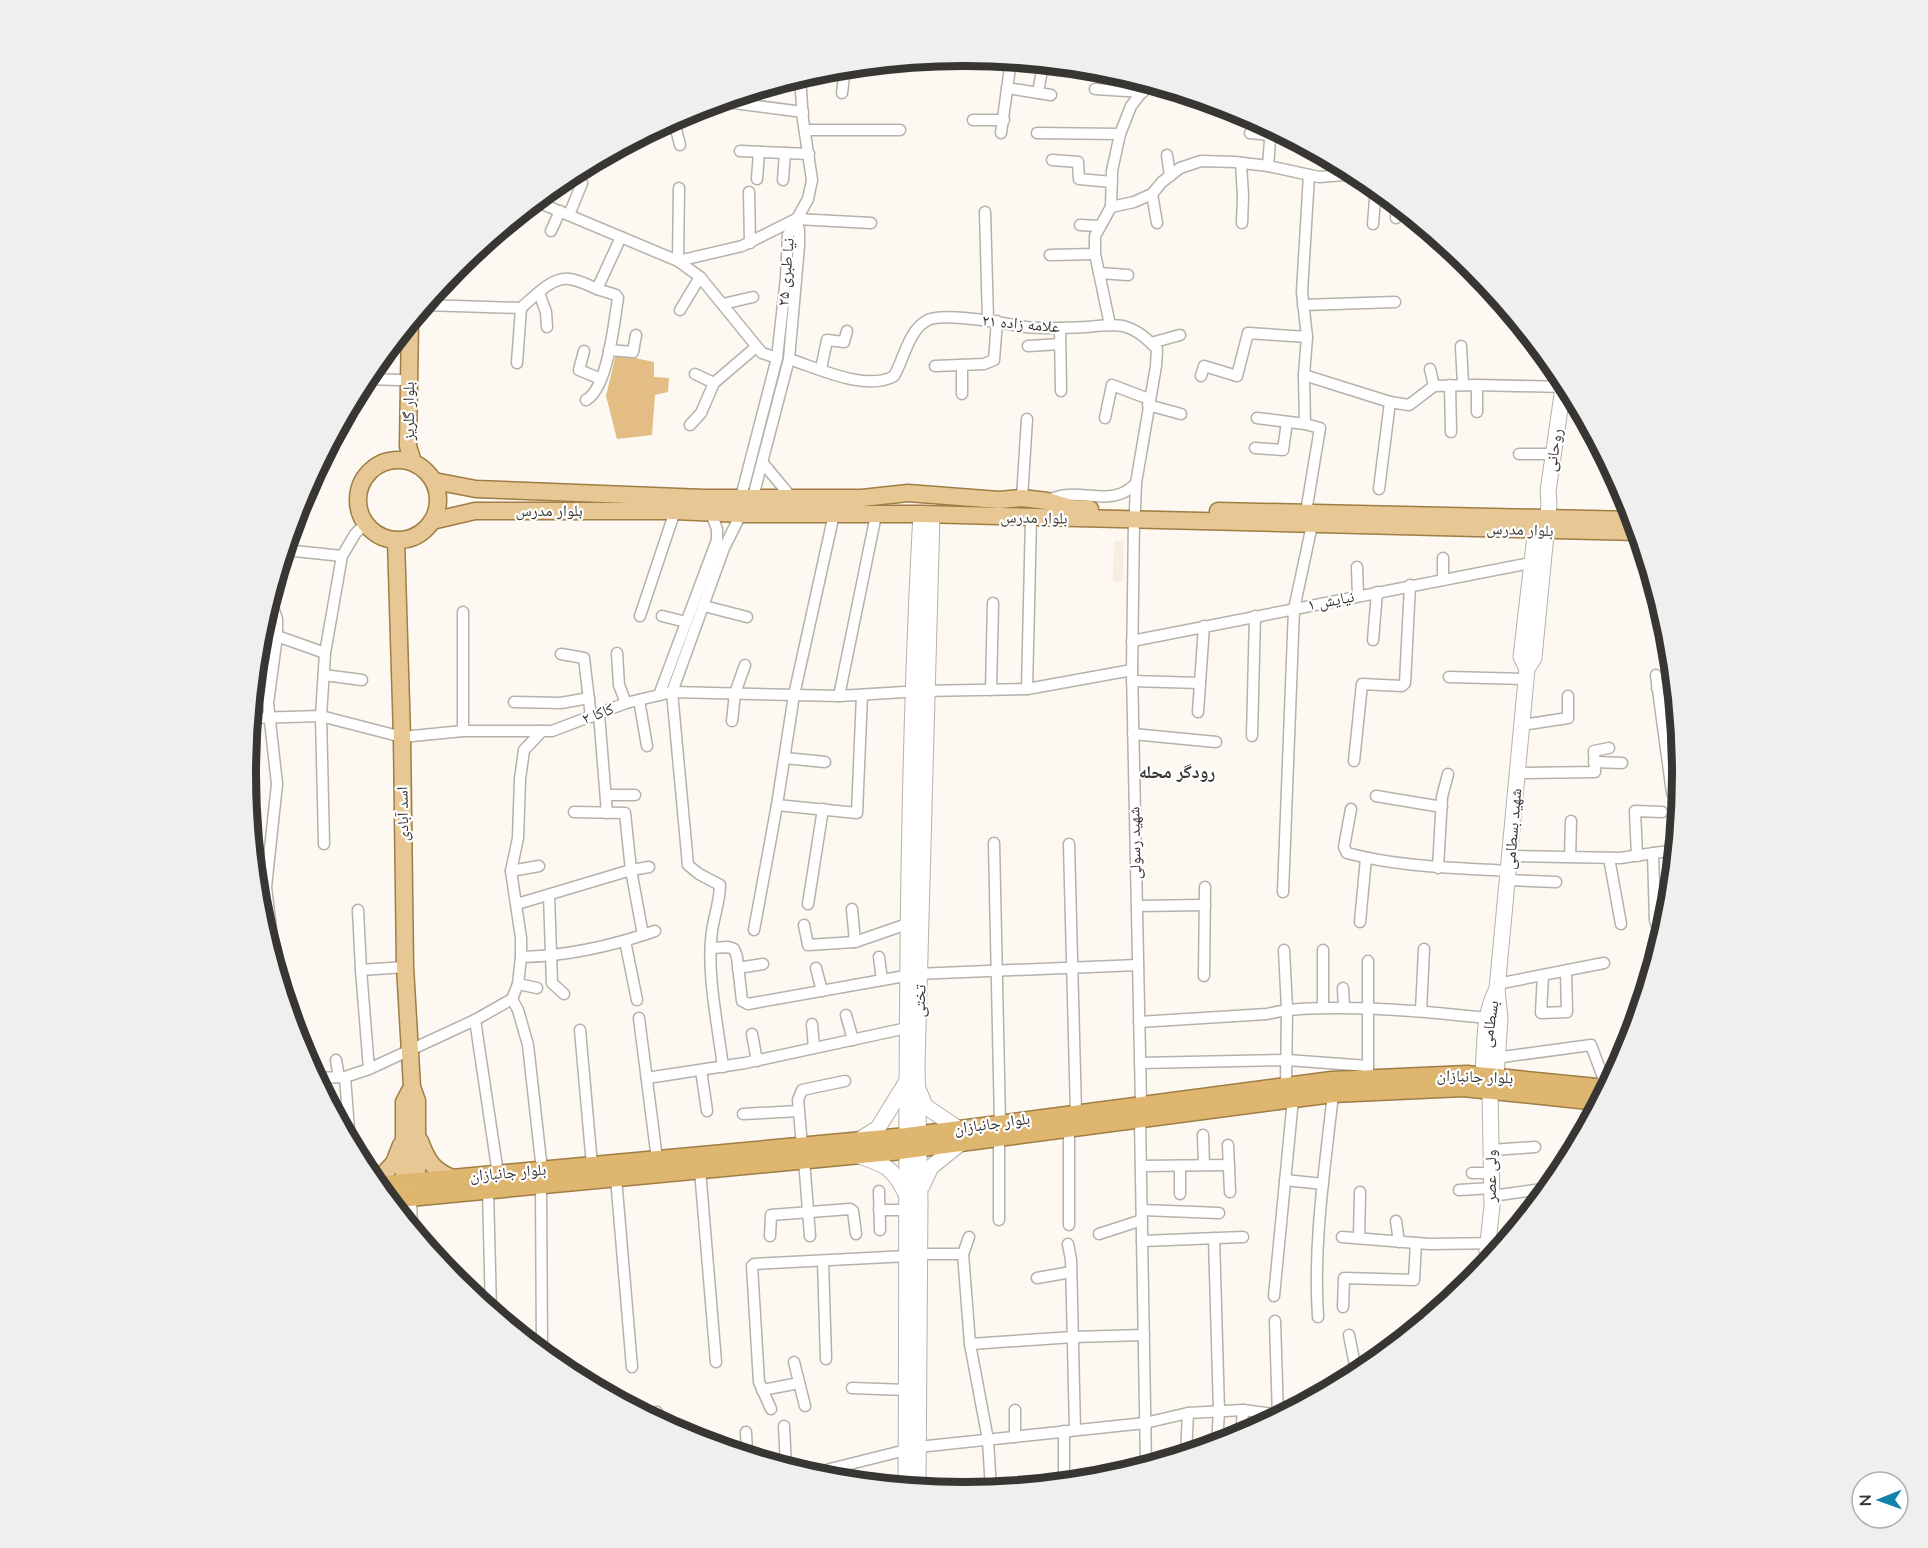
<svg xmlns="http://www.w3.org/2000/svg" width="1928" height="1548" viewBox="0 0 1928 1548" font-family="'Nunito Sans','Noto Naskh Arabic',sans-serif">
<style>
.built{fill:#f7ede0}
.forest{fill:#e3bd84}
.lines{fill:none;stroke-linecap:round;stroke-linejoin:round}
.minor-casing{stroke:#b6b1ab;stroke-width:13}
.secondary-casing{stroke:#b6b1ab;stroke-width:17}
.primary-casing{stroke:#9f7d44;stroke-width:19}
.trunk-casing{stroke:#9f7d44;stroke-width:19}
.minor{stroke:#fff;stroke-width:10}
.secondary{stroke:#fff;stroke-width:15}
.primary{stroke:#e7c894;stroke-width:16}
.trunk{stroke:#dfb670;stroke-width:16}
.labels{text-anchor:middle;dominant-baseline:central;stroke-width:4.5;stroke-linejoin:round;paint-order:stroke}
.street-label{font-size:16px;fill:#383633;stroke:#fff}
.neighbourhood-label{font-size:18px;font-weight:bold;fill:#383633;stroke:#fff}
.rim{fill:none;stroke:#383633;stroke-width:8}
</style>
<rect width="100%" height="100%" fill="#fdf9f2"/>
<polygon class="built" points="1114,541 1124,541 1123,582 1113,582"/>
<polygon class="forest" points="616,354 654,362 654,377 669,378 668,392 655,395 652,435 617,439 606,396"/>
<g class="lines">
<g class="minor-casing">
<g id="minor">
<polyline points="946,61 947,57"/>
<polyline points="1007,88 1051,95"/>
<polyline points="1095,89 1143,92"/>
<polyline points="842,93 845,67"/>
<polyline points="1038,93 1042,70"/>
<polyline points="726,102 803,112"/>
<polyline points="973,120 1004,120"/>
<polyline points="674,121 680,145"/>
<polyline points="659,126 726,102 731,97"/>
<polyline points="805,130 900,130"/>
<polyline points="1001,133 1011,60"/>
<polyline points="1037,133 1120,134"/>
<polyline points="1250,133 1270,135"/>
<polyline points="740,151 809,154"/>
<polyline points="1167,155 1170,176"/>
<polyline points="1052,160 1078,162 1079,179 1112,182"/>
<polyline points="1241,163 1243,196 1242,223"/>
<polyline points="1268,166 1271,127"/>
<polyline points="757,179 759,152"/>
<polyline points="783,180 785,153"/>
<polyline points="749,192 750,243"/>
<polyline points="1152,194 1157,223"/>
<polyline points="535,201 678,261 700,277 762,353 777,358"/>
<polyline points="1111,207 1134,202 1152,194 1162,182 1180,168 1201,161 1235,162 1268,166 1319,177 1358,174"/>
<polyline points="985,212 988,320"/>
<polyline points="569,215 582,183"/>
<polyline points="1396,218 1397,204"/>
<polyline points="796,219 871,223"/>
<polyline points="1373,224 1376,187"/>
<polyline points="1080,225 1099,226"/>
<polyline points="551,231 560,211"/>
<polyline points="1442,244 1444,243"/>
<polyline points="1050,255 1095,254"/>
<polyline points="678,261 742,246 796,219"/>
<polyline points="678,261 679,188"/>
<polyline points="1099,273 1128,275"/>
<polyline points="539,293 546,312 547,327"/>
<polyline points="723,304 753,297"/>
<path d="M424,305l97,3c13,-11 30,-31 48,-29 10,1 19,6 28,10l24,-52"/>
<polyline points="1303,305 1395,302"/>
<polyline points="680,310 700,277"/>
<polyline points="1110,325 1095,254 1095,236 1111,207 1112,171 1120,134 1131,106 1149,83"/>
<polyline points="1060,328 1061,391"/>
<polyline points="1151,343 1180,335"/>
<polyline points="1028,346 1060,344"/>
<polyline points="1461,346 1463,385"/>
<polyline points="609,350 633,352 636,335"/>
<polyline points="584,351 579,370 601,379"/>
<path d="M789,359c28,9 78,33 105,17 10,-17 14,-44 32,-55 15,-10 81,3 100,6 20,2 40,1 60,0 12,-1 25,-3 37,-1 15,4 24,13 34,23l-1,17 -20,117 -1,27"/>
<polyline points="517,363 521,308"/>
<polyline points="935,366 984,364 994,360 997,321"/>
<polyline points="821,369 827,340 844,342 847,331"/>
<polyline points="1430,369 1434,386"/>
<polyline points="695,374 714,383"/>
<polyline points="1304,375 1390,402 1409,405 1434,386 1477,385 1564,387"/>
<polyline points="1201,376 1204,366 1237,376 1248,333 1307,337"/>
<polyline points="365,379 400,380"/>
<polyline points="1450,385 1451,432"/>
<polyline points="962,394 962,365"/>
<path d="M586,400c22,-12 28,-78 32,-102l-2,-3 -19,-6"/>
<polyline points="1148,405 1181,414"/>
<polyline points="1477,412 1477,385"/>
<polyline points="1105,418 1112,385 1149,399"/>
<polyline points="1257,418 1305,424 1320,428 1306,512"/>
<polyline points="1305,424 1304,375 1307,337 1302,292 1309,175"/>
<polyline points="690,425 701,413 714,383 756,347"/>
<polyline points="1255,448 1283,450 1287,422"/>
<polyline points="1519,454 1554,454"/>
<polyline points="762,462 791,497"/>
<polyline points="1379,489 1390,402"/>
<polyline points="741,497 777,358 786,278 788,235 808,199 812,180 803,120 800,77"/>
<polyline points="753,497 789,359 799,246 799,230 796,219"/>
<polyline points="1022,498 1027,419"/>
<path d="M1048,500c6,-2 13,-5 19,-5 26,-2 49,10 69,-12"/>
<polyline points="1134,520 1132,670 1141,1104"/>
<polyline points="285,550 342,556"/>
<polyline points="1443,558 1443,579"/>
<polyline points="1357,567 1358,596"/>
<polyline points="270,599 277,619 277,636 268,703 277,784 266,887 276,970"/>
<polyline points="704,606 747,617"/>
<polyline points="463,612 463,731"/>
<polyline points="640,616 675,511"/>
<polyline points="662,616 686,622"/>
<polyline points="277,636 325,653"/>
<polyline points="1373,640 1377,592"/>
<polyline points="1132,641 1530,563"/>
<polyline points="617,653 619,685 626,703"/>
<polyline points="561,654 584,658 591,717"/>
<polyline points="324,675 362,680"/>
<polyline points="1656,675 1672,793"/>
<polyline points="1449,677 1526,679"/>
<polyline points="1132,681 1200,683"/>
<polyline points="1657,688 1674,685"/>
<polyline points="1027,689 1031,518"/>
<polyline points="991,690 993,603"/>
<polyline points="659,695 717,540 717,529 711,513"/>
<polyline points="839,696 876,515"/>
<polyline points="639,700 647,746"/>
<polyline points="514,702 561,703 589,698"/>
<polyline points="1198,712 1204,626"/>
<polyline points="599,714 607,813"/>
<polyline points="251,718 321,716 402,737 463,731 552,731 626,703 672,692 839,696 921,691 1027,689 1132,670"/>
<polyline points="732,721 735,693 745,665"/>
<polyline points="1522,725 1568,718 1568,696"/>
<polyline points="1133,734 1216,742"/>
<polyline points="1252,736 1255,616"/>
<polyline points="785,758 825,762"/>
<polyline points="1354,761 1362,684 1402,686 1405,683 1410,585"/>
<polyline points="1594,762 1622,763"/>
<polyline points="1518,773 1595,772 1594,751 1609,748"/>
<polyline points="606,795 635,795"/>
<polyline points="1376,796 1442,807"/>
<polyline points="777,805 857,813 862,695"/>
<path d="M1351,809l-7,38 3,6c52,14 108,15 162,18"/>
<polyline points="574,812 625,813 631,870 643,935"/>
<polyline points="994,843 1000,1123"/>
<polyline points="324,844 321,716 325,653 342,556 355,534 365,524"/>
<polyline points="1069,844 1076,1113"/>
<polyline points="1653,853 1655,920 1661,940"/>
<polyline points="254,856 268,867"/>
<polyline points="1511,856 1620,858 1675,850"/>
<polyline points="1637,856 1635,811 1662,812"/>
<polyline points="1570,857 1571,821"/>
<polyline points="1609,858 1621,924"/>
<polyline points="1438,868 1442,797 1448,774"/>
<polyline points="511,871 539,866"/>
<polyline points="1508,880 1556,882"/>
<polyline points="1283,892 1294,609 1312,525"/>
<polyline points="549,895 552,983 564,994"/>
<polyline points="517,904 631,870 649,867"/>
<polyline points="808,904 823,809"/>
<polyline points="1137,906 1205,905"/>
<polyline points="852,909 855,942"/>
<polyline points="358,910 361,970 369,1069"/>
<polyline points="1360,922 1366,858"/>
<polyline points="804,925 808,945 855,942 910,923"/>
<polyline points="754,930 777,805 794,695 834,514"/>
<polyline points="625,941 637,1000"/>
<polyline points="711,948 728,947 734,949 737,957 742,1001 748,1004 916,974 1138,965"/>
<polyline points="1284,950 1287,1009 1286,1085"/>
<polyline points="1323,950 1323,1008"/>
<path d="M521,957c46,-1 91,-11 134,-26"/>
<polyline points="879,957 882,980"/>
<polyline points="1368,961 1368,1071"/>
<polyline points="738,968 763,964"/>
<polyline points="816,968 822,991"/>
<polyline points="361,970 405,967"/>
<polyline points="1543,975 1541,1013 1567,1012 1566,971"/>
<polyline points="1204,976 1205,887"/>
<polyline points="518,984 537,988"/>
<polyline points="1497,984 1604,963"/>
<polyline points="1343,988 1344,1008"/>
<polyline points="512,999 518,1010 528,1045 542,1170"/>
<polyline points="1421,1011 1424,949"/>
<polyline points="846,1015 853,1040"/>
<polyline points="639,1018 657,1159"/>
<polyline points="475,1020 498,1174"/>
<path d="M1139,1022l128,-8c24,-6 48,-6 73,-6 50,0 98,5 147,10"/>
<polyline points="812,1024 814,1048"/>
<polyline points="580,1030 592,1165"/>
<polyline points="752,1034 757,1061"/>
<polyline points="1495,1058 1591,1045 1607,1088"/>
<polyline points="336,1060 339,1077"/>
<polyline points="1140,1063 1287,1060 1368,1066"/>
<path d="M723,1067c-5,-41 -17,-95 -11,-136 2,-15 8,-30 8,-46l-21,-11 -11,-9 -16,-173 52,-144 17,-34"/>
<polyline points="701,1070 707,1111"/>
<polyline points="345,1077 350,1143"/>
<polyline points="316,1078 345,1077 369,1069 475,1020 512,999 518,984 521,957 521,938 511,871 518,838 520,779 524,750 542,731"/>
<polyline points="647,1078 745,1063 907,1028"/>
<polyline points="743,1114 799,1111"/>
<polyline points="1140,1119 1146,1466"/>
<polyline points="1069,1129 1069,1225"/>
<polyline points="1203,1135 1204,1165"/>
<polyline points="1228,1145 1230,1192"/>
<polyline points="802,1146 798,1100 802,1090 845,1081"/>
<polyline points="1491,1150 1535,1147"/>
<polyline points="804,1160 810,1236"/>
<polyline points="1141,1166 1229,1165"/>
<polyline points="1180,1166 1180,1194"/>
<polyline points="700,1170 716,1362"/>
<polyline points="1472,1173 1492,1173"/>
<polyline points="616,1178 632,1367"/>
<polyline points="1285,1180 1323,1184"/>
<polyline points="541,1186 542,1352"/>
<polyline points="488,1190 491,1311"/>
<polyline points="1459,1190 1492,1188"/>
<polyline points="879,1191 880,1230"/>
<polyline points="1492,1196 1549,1188"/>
<polyline points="411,1198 412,1228"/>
<polyline points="394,1207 406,1216 410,1226"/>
<polyline points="879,1210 908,1210"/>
<polyline points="1142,1210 1219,1213"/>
<polyline points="999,1220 999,1138"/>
<polyline points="1396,1221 1399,1242"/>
<polyline points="1099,1234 1142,1220"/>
<polyline points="770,1236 771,1215 850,1209 853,1211 856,1234"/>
<polyline points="969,1237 963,1254 970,1344 988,1440 991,1490"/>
<polyline points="1342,1237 1429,1244 1504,1243"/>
<polyline points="1214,1238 1219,1411 1217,1445"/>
<polyline points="1359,1238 1360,1192"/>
<polyline points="1142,1241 1243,1237"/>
<polyline points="1068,1244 1071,1260 1075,1430"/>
<polyline points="919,1254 963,1254"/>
<polyline points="823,1261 826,1359"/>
<polyline points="1037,1278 1071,1272"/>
<polyline points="1274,1296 1293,1099"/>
<polyline points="1343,1307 1344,1278 1414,1280 1416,1243"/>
<path d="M1318,1317c-5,-75 7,-149 15,-223"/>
<polyline points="1429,1318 1428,1315 1432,1315"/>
<polyline points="1275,1321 1278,1417"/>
<polyline points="1349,1335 1357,1375"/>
<polyline points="970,1344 1073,1337 1144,1335"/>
<polyline points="1395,1344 1395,1345"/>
<polyline points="794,1362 805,1406"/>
<polyline points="852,1388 907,1390"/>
<polyline points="762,1390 799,1383"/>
<polyline points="771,1409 759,1382 752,1266 754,1264 908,1256"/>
<polyline points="1015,1410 1015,1437"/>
<polyline points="657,1412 658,1421"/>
<polyline points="784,1426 786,1467"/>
<polyline points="1064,1431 1064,1483"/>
<polyline points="746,1432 747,1456"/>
<polyline points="1241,1436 1243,1410"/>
<polyline points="1186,1454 1188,1413"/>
<polyline points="810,1474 918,1447 1145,1423 1188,1413 1243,1410 1282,1415"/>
</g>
</g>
<g class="secondary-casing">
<g id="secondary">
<polyline points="1527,669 1521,657 1537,519"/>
<path d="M1483,1075c2,-28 0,-61 14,-86"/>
<polyline points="1496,1076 1500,1019 1497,989 1527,669 1534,658 1549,503 1548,491 1564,381"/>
<polyline points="919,1091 925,1106 959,1129"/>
<polyline points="859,1140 878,1128 907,1081"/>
<path d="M859,1156c28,9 34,12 47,38"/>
<polyline points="922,1186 931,1167 961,1143"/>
<polyline points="1489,1262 1487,1251 1492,1206 1490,1090"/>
<path d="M906,1487c2,-324 -3,-649 15,-973"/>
<polyline points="918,1488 920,1201 917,1065 932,515"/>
</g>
</g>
<g class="primary-casing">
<g id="primary">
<polyline points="410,322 408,446 413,462"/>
<circle cx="398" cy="500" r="40"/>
<polyline points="434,481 476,489 704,498 862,498 908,493 999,500 1022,498 1047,501 1071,508 1090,509"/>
<polyline points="1218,511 1634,520"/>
<polyline points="432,521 475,511 675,511 741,514 921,514 1638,532"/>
<polyline points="396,540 402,737 405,967 412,1087 417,1101 417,1182 412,1194"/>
<path d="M420,1141c7,19 13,30 33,37"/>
<polyline points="375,1183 394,1163 401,1145"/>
<polyline points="409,1194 404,1183 404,1102 412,1087"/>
</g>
</g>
<g class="trunk-casing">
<g id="trunk">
<polyline points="376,1185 907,1136 1332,1080 1467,1074 1607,1088"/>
<polyline points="388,1200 892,1152 1333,1094 1463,1088 1599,1102"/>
</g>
</g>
<use href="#minor" class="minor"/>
<use href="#secondary" class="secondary"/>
<use href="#primary" class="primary"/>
<use href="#trunk" class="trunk"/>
</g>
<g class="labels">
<g class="street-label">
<text transform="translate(786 272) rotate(-85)">نیا طبری ۲۵</text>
<text transform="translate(1021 324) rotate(5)">علامه زاده ۲۱</text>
<text transform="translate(409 411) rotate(-90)">بلوار گلریز</text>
<text transform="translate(1554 450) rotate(-81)">روحانی</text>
<text x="549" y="511">بلوار مدرس</text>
<text transform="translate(1034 518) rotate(1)">بلوار مدرس</text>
<text transform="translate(1520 530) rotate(2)">بلوار مدرس</text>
<text transform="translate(1331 601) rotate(-11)">نیایش ۱</text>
<text transform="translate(598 714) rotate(-21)">کاکا ۲</text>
<text transform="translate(403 814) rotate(-91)">اسد آبادی</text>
<text transform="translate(1513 829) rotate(-85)">شهید بسطامی</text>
<text transform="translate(1135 843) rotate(-91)">شهید رسولی</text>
<text transform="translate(920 1001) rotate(-88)">تختی</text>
<text transform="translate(1490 1024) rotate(-81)">بسطامی</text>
<text transform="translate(1475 1077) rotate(2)">بلوار جانبازان</text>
<text transform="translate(992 1124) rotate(-8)">بلوار جانبازان</text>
<text transform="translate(508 1173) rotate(-5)">بلوار جانبازان</text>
<text transform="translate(1491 1176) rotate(-90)">ولی عصر</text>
</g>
<g class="neighbourhood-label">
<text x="1177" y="772">رودگر محله</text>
</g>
</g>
<path d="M0 0H1928V1548H0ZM256 774a708 708 0 1 1 1416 0a708 708 0 1 1-1416 0Z" fill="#efefef" fill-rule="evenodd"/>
<path class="rim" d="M256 774a708 708 0 1 1 1416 0a708 708 0 1 1-1416 0Z"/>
<g transform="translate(1880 1500) rotate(269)"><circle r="28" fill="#ffffff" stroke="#afafad" stroke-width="1.5"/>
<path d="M0-4.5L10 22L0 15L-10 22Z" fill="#1084aa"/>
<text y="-9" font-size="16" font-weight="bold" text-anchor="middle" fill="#383633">N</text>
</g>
</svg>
